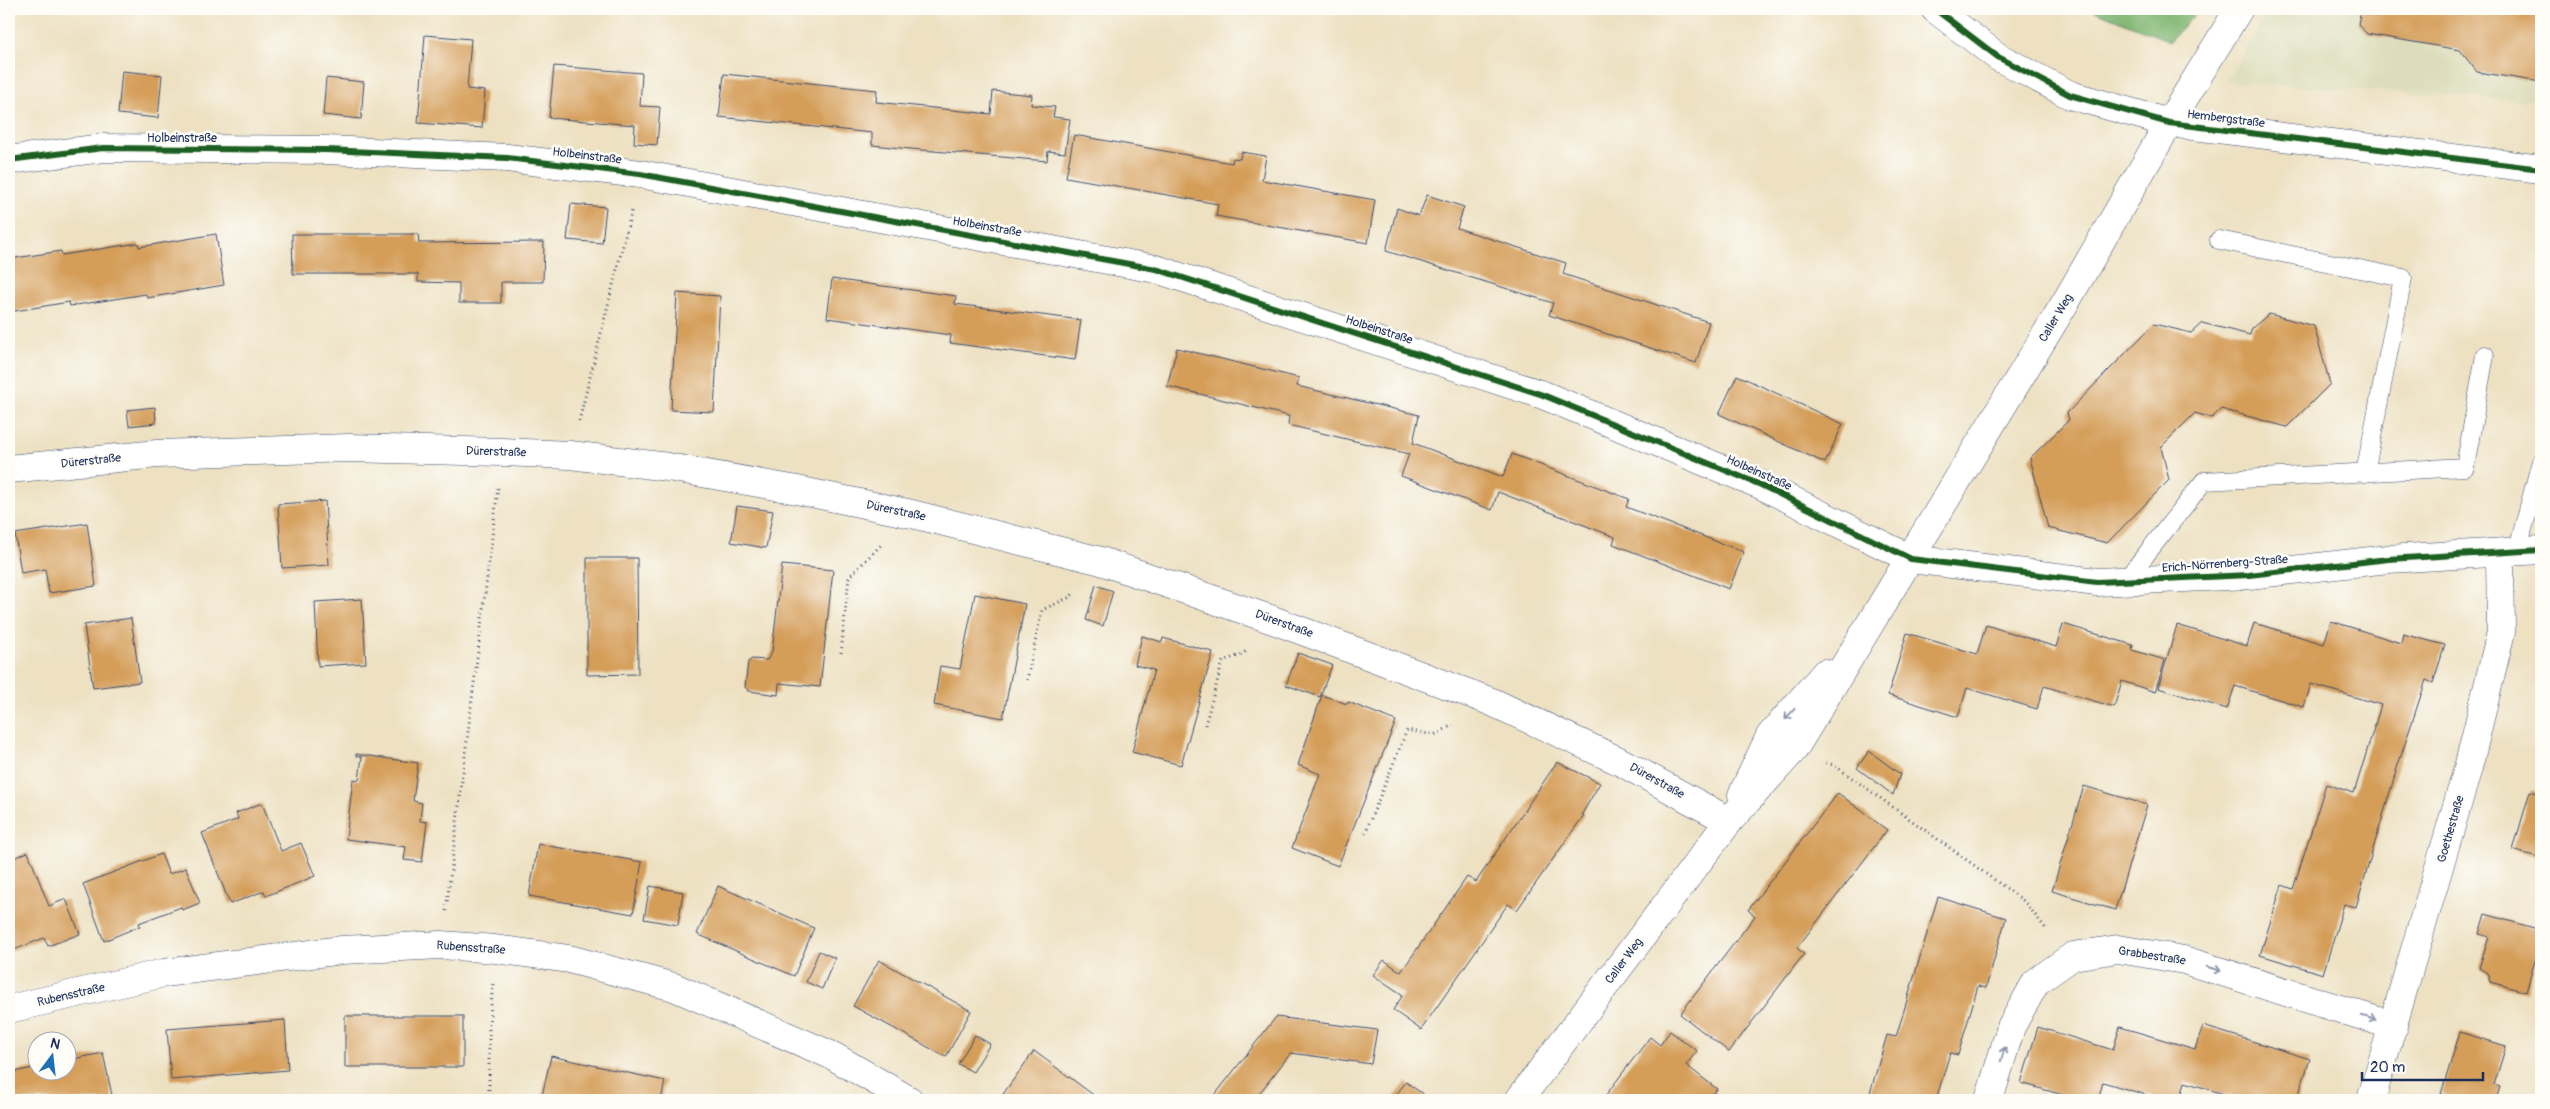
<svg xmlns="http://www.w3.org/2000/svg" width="2550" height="1109" viewBox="0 0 2550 1109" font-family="Pangolin,sans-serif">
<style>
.built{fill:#ddb}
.forest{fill:#82b773;stroke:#4e7368}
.building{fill:#d49d58}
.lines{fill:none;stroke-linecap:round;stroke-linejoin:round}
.service-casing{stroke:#3a4a6d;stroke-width:19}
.minor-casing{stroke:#3a4a6d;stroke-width:29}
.path{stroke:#3a4a6d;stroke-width:3;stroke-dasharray:1 4;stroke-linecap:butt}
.service{stroke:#fff;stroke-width:18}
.minor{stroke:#fff;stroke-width:28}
.cycleway-casing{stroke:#fdfcf7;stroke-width:9}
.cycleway{stroke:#1b5e20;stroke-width:6}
.oneway{stroke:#8d97ae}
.labels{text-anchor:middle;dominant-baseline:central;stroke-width:5;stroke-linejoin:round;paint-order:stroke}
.street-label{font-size:12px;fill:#1b2f5e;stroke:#fdfcf7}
</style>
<rect width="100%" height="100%" fill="#fdfcf7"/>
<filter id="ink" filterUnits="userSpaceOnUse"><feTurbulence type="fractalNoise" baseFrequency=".02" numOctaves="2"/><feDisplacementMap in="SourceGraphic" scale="10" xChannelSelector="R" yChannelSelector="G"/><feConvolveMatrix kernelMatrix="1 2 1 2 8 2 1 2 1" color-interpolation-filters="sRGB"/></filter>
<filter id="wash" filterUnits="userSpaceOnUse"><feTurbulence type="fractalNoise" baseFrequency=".0096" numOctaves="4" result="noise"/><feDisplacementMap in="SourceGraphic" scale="20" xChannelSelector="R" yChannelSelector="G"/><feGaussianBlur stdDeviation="1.12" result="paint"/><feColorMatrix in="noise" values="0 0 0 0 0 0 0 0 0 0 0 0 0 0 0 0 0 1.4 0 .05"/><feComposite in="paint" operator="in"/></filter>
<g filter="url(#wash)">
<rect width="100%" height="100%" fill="#ede1c2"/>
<polygon class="built" points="2270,9 2541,9 2541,101 2226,82"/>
<polygon class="forest" points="2090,9 2200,9 2170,41"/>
<g id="blocks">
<g class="building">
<polygon points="2361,9 2541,9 2541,82 2477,72 2460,50 2367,34 2358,24"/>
<polygon points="425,35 471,39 467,89 485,91 482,128 418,123"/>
<polygon points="554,66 642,73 640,106 660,107 657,145 634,143 635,125 549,118"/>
<polygon points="122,71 162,75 158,118 118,114"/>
<polygon points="724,74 877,90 876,102 991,114 993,91 1032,95 1031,105 1055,107 1053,117 1070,119 1065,153 1048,151 1047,161 911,149 872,145 872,133 719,117"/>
<polygon points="326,78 364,82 361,119 323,115"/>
<polygon points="1074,135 1232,163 1233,158 1240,159 1241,152 1266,156 1262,180 1375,200 1368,243 1216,216 1218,204 1066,177"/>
<polygon points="1427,195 1464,207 1457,228 1566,263 1563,274 1709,322 1696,363 1549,315 1553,303 1386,251 1397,208 1419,216"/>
<polygon points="571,204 606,207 602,243 567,240"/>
<polygon points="216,234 224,285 147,298 146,294 70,306 69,302 9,312 9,259 61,251 62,255 138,243 139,247"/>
<polygon points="292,234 418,234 419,243 544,242 543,282 501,282 501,303 459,303 459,283 418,282 418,274 293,274"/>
<polygon points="832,279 956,296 955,304 1081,320 1075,360 950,343 951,335 827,318"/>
<polygon points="677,293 720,296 714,412 671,410"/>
<polygon points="2269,314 2314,326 2330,384 2287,427 2221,409 2212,418 2195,413 2161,447 2169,480 2107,543 2048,528 2030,458 2069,420 2067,413 2154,324 2191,333 2202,323 2250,335 2252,328"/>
<polygon points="1177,348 1299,378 1297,386 1419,415 1413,443 1503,477 1512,454 1629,499 1626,507 1744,552 1729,589 1613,544 1615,537 1498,492 1492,510 1401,476 1409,454 1288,425 1289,416 1167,386"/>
<polygon points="1737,375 1843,424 1825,463 1719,414"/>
<polygon points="155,407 156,423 129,426 127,410"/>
<polygon points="325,501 329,565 282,568 278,504"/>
<polygon points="737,506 773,511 766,548 731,542"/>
<polygon points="87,523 96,586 49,593 45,569 21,573 15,534"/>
<polygon points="587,558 637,558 638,674 587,675"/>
<polygon points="782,565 833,570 820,687 779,683 778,695 749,691 745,687 748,662 752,659 767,660 772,652"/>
<polygon points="1096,585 1113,591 1103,626 1086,620"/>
<polygon points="975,594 1025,604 1003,718 934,705 940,666 960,669"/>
<polygon points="362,599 366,663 318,666 315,602"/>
<polygon points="131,618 140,682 93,688 84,625"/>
<polygon points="2331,621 2401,643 2403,634 2445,645 2433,683 2426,680 2397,768 2356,907 2344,904 2323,974 2260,955 2282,885 2293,889 2326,784 2354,793 2381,705 2311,684 2304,707 2235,686 2227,709 2158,688 2177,625 2247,646 2254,623 2324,644"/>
<polygon points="2063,624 2133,645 2132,650 2165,660 2155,692 2122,681 2114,707 2044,686 2037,709 1967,688 1958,717 1888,695 1907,633 1977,654 1986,625 2056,647"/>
<polygon points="1142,636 1162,642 1163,638 1213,652 1181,765 1132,752 1154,670 1135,665"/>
<polygon points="1298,653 1332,665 1320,697 1286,685"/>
<polygon points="1322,695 1347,704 1348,702 1396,721 1338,866 1292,848 1320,774 1298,765"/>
<polygon points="1869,751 1900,774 1893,795 1857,768"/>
<polygon points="356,754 418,763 413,801 422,803 420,821 427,822 422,862 404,860 406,847 346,839 353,779 359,780 362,757 356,756"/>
<polygon points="1557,762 1600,783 1582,814 1584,815 1517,910 1508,904 1421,1030 1393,1010 1403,995 1373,975 1384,960 1401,972 1467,877 1476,882"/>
<polygon points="2084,786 2147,805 2115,910 2052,891"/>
<polygon points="2530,791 2541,794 2541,858 2513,850"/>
<polygon points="1838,793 1887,830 1797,948 1804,954 1729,1052 1680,1014 1755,916 1748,910"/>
<polygon points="262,803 281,851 301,843 315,876 266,896 264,891 230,904 202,833 238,819 236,813"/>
<polygon points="538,844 642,862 633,914 529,896"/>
<polygon points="28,852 49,906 66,899 80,934 48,946 44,938 9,952 9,860"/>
<polygon points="161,854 169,874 186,868 200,903 182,910 181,907 139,923 140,926 104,941 83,884"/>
<polygon points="650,886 683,892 678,925 644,919"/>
<polygon points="718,886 814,928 794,976 697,934"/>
<polygon points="1938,897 2006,918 1986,988 1978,986 1958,1055 1950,1053 1936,1100 1868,1100 1887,1035 1896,1037"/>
<polygon points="2485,914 2541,930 2541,940 2526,992 2490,982 2487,973 2479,968 2489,937 2479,934"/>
<polygon points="819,951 835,958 822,989 806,982"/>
<polygon points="879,960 971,1011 946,1057 853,1006"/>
<rect x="345" y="1016" width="118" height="51"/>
<polygon points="1276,1017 1377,1030 1371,1064 1291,1053 1254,1100 1211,1100"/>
<polygon points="285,1020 288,1070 171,1080 167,1029"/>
<polygon points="2203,1026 2310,1059 2297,1100 2234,1100 2234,1097 2185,1082 2180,1100 2151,1100 2153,1097 2103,1082 2098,1100 2069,1100 2070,1097 2021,1083 2038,1027 2113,1050 2120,1027 2195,1049"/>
<polygon points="1670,1031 1697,1051 1686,1065 1717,1089 1708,1100 1602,1100 1650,1037 1660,1045"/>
<polygon points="2460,1032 2506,1046 2494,1085 2500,1087 2496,1100 2463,1100 2441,1094"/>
<polygon points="975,1035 990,1044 973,1072 958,1064"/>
<polygon points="1034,1051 1076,1082 1100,1100 1012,1100 1003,1094"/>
<polygon points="103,1053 113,1100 9,1100 9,1073 38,1067 38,1072 68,1072 68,1060"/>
<polygon points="551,1056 665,1081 661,1100 541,1100"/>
<polygon points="1406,1082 1431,1100 1392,1100"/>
</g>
</g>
</g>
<g filter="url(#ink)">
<use href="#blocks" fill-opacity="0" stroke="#3a4a6d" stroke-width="1"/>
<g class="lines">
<g class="service-casing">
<g id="service">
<polyline points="2219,240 2403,278 2365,473"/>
<polyline points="2517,552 2541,461"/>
<polyline points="2125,581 2204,481 2465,467 2485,355"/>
</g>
</g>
<g class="minor-casing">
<g id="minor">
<polyline points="1935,9 1998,57 2070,95 2169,123 2541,169"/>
<polyline points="9,160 103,148 326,150 507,158 640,174 1156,269 1543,395 1761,485 1911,559 2097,582 2249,575 2388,559 2541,550"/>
<polyline points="9,469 157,454 349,448 502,452 570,455 668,467 792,489 912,514 1101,561 1273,620 1492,702 1619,761 1729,821"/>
<polyline points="1742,795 1770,736 1825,673"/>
<polyline points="9,1009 164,973 342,950 441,945 495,949 569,959 674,987 833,1056 909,1100"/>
<polyline points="1519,1100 1729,821 1794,749 2068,298 2169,123 2239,9"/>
<polyline points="1989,1100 2011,1027 2036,982 2073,956 2118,949 2184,960 2394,1026"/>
<polyline points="2371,1100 2468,768 2501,632 2500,553"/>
</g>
</g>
<g class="path">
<polyline points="579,421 632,209"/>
<polyline points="841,653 849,577 881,545"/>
<polyline points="1027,680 1042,610 1070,597 1075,592"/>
<polyline points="1205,725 1223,661 1243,654 1248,649"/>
<polyline points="1826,763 1834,765 2024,901 2047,930"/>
<polyline points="1365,833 1407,730 1434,735 1453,725"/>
<polyline points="446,911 498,488"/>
<polyline points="489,1100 489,1026 493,984"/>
</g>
<use href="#service" class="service"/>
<use href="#minor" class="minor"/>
<g class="cycleway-casing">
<g id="cycleway">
<polyline points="1935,9 1998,57 2070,95 2169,123 2541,169"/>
<polyline points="9,160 103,148 326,150 507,158 640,174 1156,269 1543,395 1761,485 1911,559 2097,582 2249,575 2388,559 2541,550"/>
</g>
</g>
<use href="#cycleway" class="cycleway"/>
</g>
<defs><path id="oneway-shaft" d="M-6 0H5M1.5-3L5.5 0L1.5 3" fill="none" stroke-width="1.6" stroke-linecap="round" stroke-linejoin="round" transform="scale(1.25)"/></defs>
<g class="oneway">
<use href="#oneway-shaft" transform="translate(1790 714) rotate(132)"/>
<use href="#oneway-shaft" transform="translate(2214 969) rotate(17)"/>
<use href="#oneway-shaft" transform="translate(2369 1018) rotate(17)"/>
<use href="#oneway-shaft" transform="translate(2003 1054) rotate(-73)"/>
</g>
</g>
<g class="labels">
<g class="street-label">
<text transform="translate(2226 119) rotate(7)">Hembergstraße</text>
<text x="182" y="138">Holbeinstraße</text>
<text transform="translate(587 156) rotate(7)">Holbeinstraße</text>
<text transform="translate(987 227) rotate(10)">Holbeinstraße</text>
<text transform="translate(2056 318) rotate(-59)">Caller Weg</text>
<text transform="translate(1379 330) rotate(18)">Holbeinstraße</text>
<text transform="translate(496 452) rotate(2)">Dürerstraße</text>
<text transform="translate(91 461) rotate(-6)">Dürerstraße</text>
<text transform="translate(1759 473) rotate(24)">Holbeinstraße</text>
<text transform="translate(896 511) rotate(12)">Dürerstraße</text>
<text transform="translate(2225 564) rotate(-4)">Erich-Nörrenberg-Straße</text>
<text transform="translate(1284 624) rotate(20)">Dürerstraße</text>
<text transform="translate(1657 781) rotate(29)">Dürerstraße</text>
<text transform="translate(2451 829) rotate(-74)">Goethestraße</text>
<text transform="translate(471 948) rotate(4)">Rubensstraße</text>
<text transform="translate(2152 956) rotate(9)">Grabbestraße</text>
<text transform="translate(1624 961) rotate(-53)">Caller Weg</text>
<text transform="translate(71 995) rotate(-13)">Rubensstraße</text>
</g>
</g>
<rect width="2550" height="1109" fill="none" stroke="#fdfcf7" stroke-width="30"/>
<g transform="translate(52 1056) rotate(15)"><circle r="24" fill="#fdfcf7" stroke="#a3aaba"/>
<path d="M0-4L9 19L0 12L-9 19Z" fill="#1f6fb2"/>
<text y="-8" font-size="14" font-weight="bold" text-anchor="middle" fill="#1b2f5e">N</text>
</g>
<path d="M2362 1072v8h121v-8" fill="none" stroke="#1b2f5e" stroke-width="2.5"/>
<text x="2370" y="1072" font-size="15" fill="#1b2f5e" stroke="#fdfcf7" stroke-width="4" paint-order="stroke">20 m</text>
</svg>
